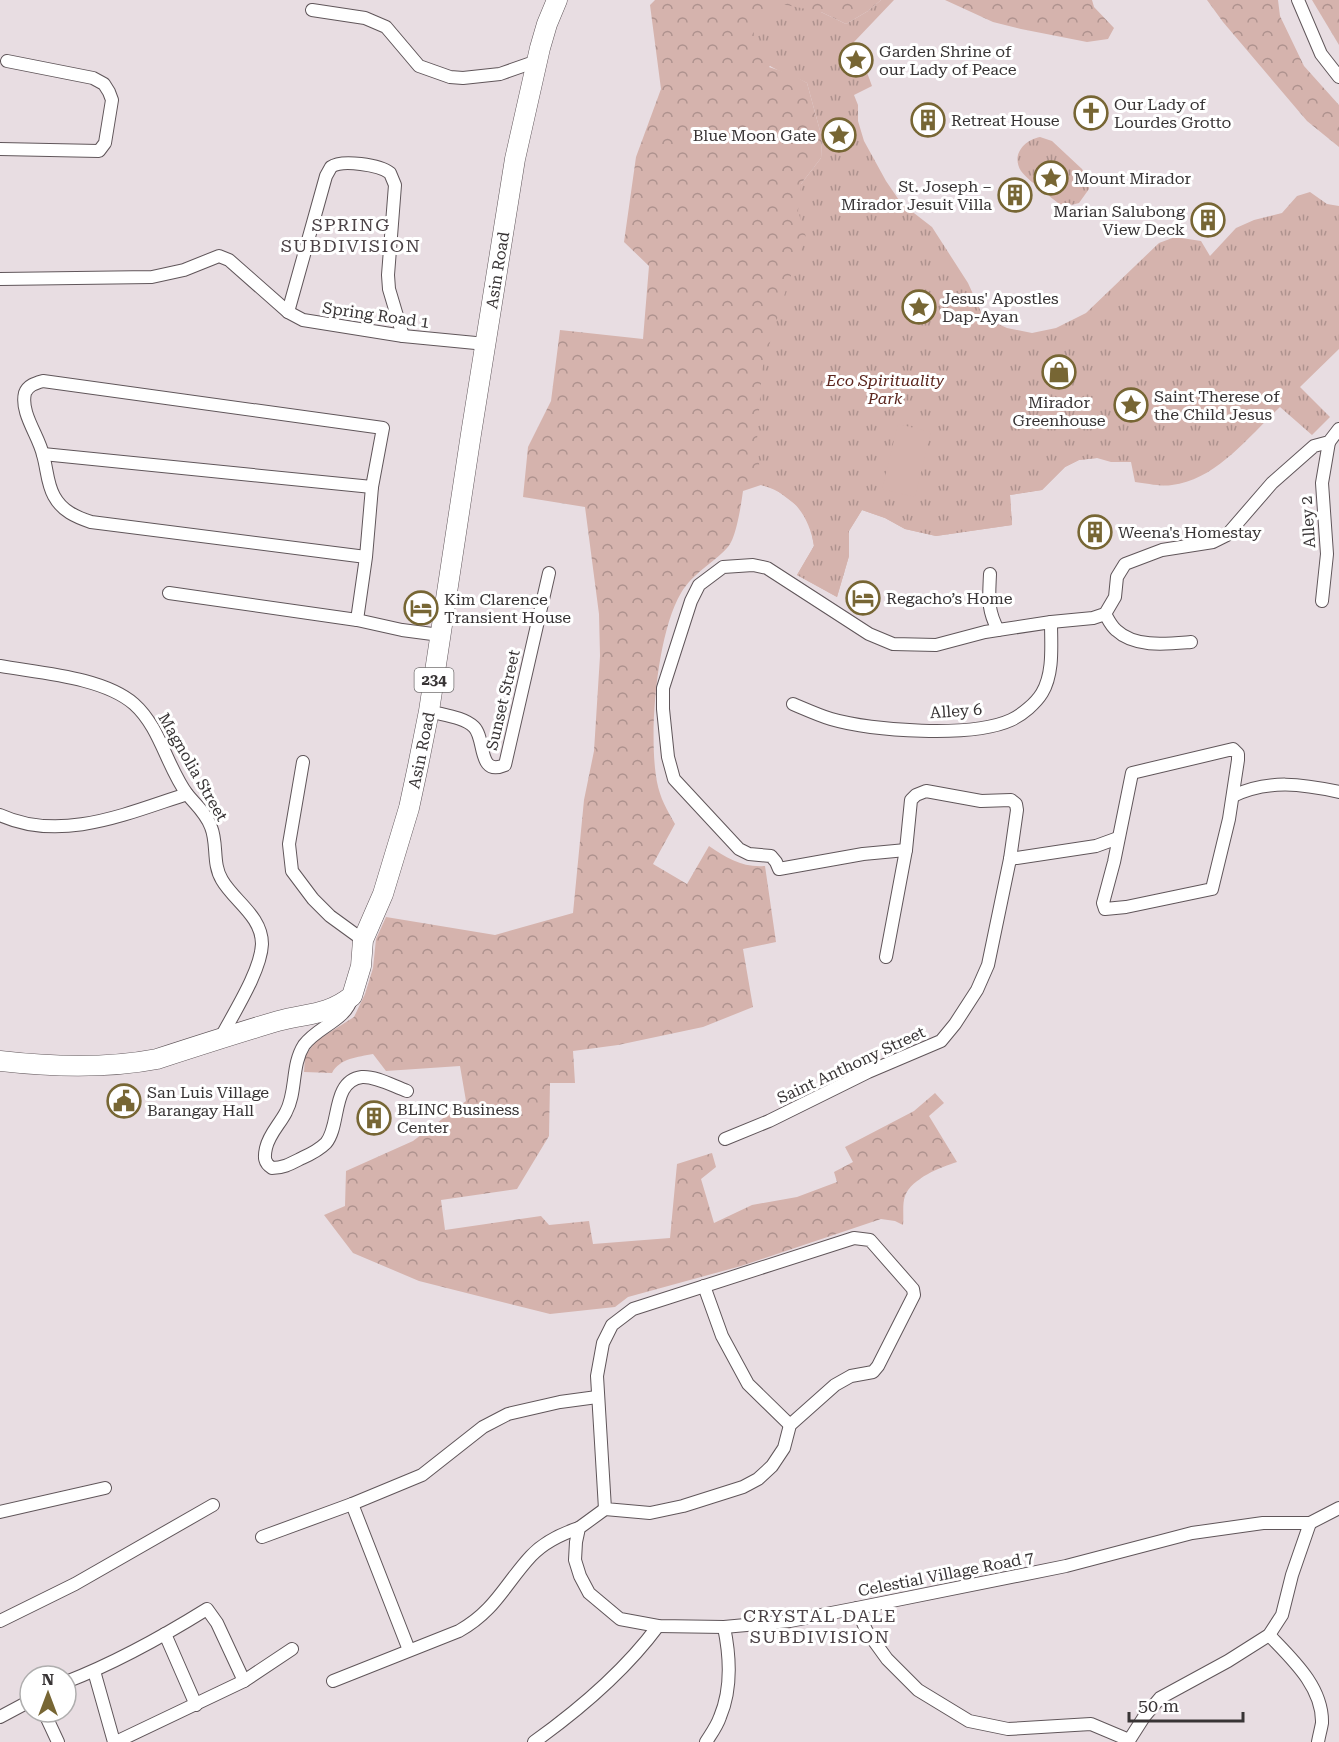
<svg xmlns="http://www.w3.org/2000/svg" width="1339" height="1742" viewBox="0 0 1339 1742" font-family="'Roboto Serif',serif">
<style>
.forest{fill:url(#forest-crowns)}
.park{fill:url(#park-tufts)}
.garden{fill:#d5b3ad}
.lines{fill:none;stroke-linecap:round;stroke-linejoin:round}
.street-casing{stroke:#60565a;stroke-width:14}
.primary-casing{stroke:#60565a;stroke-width:21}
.street{stroke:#fff;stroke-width:12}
.primary{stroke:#fff;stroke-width:20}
.labels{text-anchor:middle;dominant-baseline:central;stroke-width:6;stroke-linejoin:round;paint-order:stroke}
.shield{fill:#fff;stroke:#747172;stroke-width:1.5}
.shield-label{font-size:15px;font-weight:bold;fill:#383435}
.poi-label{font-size:16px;fill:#383435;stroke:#fff;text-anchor:start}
.street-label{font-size:16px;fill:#383435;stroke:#fff}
.park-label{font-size:16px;font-style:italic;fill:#5c261e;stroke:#fff}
.neighbourhood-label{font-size:18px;letter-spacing:1.5px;fill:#4b4246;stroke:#fff}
</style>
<defs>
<pattern id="forest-crowns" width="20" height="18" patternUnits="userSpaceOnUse" patternTransform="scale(1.5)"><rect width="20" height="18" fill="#d5b3ad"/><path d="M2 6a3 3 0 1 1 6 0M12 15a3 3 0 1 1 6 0" fill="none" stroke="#ae928e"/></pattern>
<pattern id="park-tufts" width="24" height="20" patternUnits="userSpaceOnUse" patternTransform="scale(1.5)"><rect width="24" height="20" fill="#d5b3ad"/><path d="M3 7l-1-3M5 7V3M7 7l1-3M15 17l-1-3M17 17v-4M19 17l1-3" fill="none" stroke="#ae928e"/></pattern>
</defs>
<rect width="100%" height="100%" fill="#e8dde2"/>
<g class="forest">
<path d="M655,0h226l-13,11 -22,13 -25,-12 -52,55 24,8 14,8 15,55 -1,20 -20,26 139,268 157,6 -18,2 -14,7 -23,23 -32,5 2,30 -76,11 -31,-7 -20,-11 -23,-8 -13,21v25l-12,41 -40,-22 17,-29 -3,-17 -11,-21 -25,-19 -14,-4 -18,6c-2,14 -7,49 -16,57 -15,16 -34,25 -46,45 -24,40 -33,142 -24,189 3,16 10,28 18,42l-22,40 34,20 22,-38c17,12 35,22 56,20l11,76 -33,7 10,58 -50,20 -85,18 -45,6 2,32h-25l-1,53 -32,53 -76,11 4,30 96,-14 8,9 40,-4 4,23 77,-6 7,-74 35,-11 4,14 -15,12 13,44 38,-18 45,-8 40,-15 -3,-10 19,-10 -8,-15 69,-36 21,-18 9,10 -15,13 28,46c-16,5 -45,16 -52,34 -3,8 -1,20 -2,29l-8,-4 -14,-2 -140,47 -113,31 -13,10 -65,7 -131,-33 -66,-28 -29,-38 21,-9 1,-35 67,-30 53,-40 -6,-35 -74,5 -13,-17c-15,3 -33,4 -41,19l-28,-1 1,-16 11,-15 38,-24 11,-23 8,-26 3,-29 10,-22 109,18 78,-22 11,-113 10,-49 6,-95 -1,-42 -14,-107 -62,-10 5,-50 23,-46 9,-71 83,9 6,-73 -25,-24 12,-85 25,-68 -11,-84z"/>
<polygon points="945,0 1092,0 1094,7 1114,28 1108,39 1087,42 1021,29 993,22"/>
<polygon points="1207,0 1278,0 1280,16 1304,66 1339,105 1339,147 1307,121 1223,22"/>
<polygon points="1312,0 1339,0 1339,45"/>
</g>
<g class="park">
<path d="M881,0h13l-40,42 10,8 1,17 7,19 -18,9 4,10v16l6,20 22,40 15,22 31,24 36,56 14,31 5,5 20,9 25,5 24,-5 30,-15 73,-70 16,-6 26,4 9,15 26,-28 18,-8 28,-7 15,-17 13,-4 17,12 12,2v143l-39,38 30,30 -18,18 -32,-28c-31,29 -64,73 -108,78 -12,2 -26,-2 -37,-3l-4,-20h-20l-14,-4 -18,2 -14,7 -23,23 -32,5 2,30 -76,11 -31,-7 -20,-11 -23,-8 -13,21v25l-12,41 -40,-22 17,-29c-5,-31 -21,-52 -53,-61l-4,-45 5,-71 26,-86 18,-46 -8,-26 3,-27 20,-26 1,-20 -15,-55c-17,-10 -44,-13 -51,-34 -3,-7 -2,-17 -2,-24l27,-21 40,8 25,12 22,-13z"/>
<path d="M1040,137l12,4 30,28 6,9 1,11 -10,14c-6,2 -12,3 -19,1 -6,-3 -12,-10 -18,-14 -7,-6 -16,-12 -21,-19 -10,-16 3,-31 19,-34z"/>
</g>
<polygon class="garden" points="898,424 931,432 915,497 882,489"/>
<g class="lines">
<g class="street-casing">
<g id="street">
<polyline points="1298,0 1321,54 1339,77"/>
<polyline points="312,10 365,18 386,27 419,66 450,77 463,78 500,74 537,61"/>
<polyline points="0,149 99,151 105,143 112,100 109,92 104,84 93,78 7,61"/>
<polyline points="0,279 152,277 184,270 219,256 229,260 288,312 303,320 403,336 486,344"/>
<path d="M288,312l38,-136 5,-9c11,-8 49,-2 59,6l5,12 -7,90 1,14 14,47"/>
<polyline points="43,454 372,487"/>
<path d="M366,557l-275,-35c-15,-5 -29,-11 -37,-26 -7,-12 -7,-28 -11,-41 -4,-19 -23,-42 -18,-62 3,-8 11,-10 18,-12l340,47 -11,59 -6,70 -9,63 45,10 38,5"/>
<path d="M990,574c-1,24 -3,35 8,56"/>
<polyline points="169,593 357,620"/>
<polyline points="1322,601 1327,554 1322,483 1329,442"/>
<path d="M1105,614c3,5 6,12 11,16 19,18 51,14 75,12"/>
<path d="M0,666c39,7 103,11 134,38 26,23 33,63 53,90 9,11 19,19 24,33 7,17 1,37 11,53 12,21 40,36 40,64 -1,27 -29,70 -42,95"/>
<path d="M793,704c12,5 25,11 38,15 41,12 141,19 180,1 11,-5 25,-17 31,-27 12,-20 9,-48 9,-71"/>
<path d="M429,711c14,4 35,6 45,16 12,12 3,50 31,38l44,-192"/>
<polygon points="1233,749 1238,754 1238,760 1229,819 1212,889 1126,907 1105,909 1103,903 1114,862 1132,773"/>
<polyline points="303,762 289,844 292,871 313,899 330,916 363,940"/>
<path d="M1233,796c35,-17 70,-12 106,-4"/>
<path d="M0,815c61,28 128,-2 187,-21"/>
<polyline points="906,850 863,854 779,869 776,862 771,856 749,854 739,849 674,779 668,757 663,709 663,688 691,601 699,585 723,567 753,565 767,568 869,634 893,644 936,645 985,632 1051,622 1093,618 1105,614 1115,597 1117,577 1125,564 1162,550 1213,542 1227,535 1272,483 1314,446 1329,442 1339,429"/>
<polyline points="1010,859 1096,846 1118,838"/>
<path d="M352,997c-6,24 -34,29 -48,48 -13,20 -7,47 -18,67 -6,12 -17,22 -20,36 -2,9 -2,15 6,20 12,0 20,-5 30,-10 9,-4 17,-8 24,-15 15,-18 5,-62 36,-66 14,-1 31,9 45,14"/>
<polyline points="725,1139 769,1121 868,1072 941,1041 955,1024 977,990 988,965 1010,859 1017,810 1016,804 1011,800 981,801 926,791 916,795 911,800 906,850 886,957"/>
<polygon points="854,1238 870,1240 913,1289 914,1295 878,1366 873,1372 851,1376 835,1385 790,1425 784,1448 772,1466 758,1479 743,1487 683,1506 650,1513 605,1509 597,1376 603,1343 612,1325 633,1309"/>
<polyline points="704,1286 722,1336 748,1384 790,1425"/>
<polyline points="352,1504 409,1650"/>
<polyline points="605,1509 579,1528 576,1542 575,1560 580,1576 589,1593 620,1619 658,1626 724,1627 790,1621 857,1608 1066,1566 1192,1533 1263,1523 1310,1523 1339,1508"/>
<polyline points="0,1512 105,1488"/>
<polyline points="262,1537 352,1504 422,1475 483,1427 508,1414 560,1402 597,1397"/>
<polyline points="857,1608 866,1630 887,1659 918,1690 969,1721 1008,1729 1091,1724 1129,1740"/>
<polyline points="0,1621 75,1584 213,1505"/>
<polyline points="165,1634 196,1705"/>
<path d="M1269,1635c23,24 54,52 53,88 -1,6 -3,13 -4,19"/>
<polyline points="94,1671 114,1742"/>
<path d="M333,1681l126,-50c36,-20 46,-47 72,-75 13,-14 30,-22 48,-28"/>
<path d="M66,1682c49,-19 96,-45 141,-73l10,14 27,58"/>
<polyline points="44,1712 58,1742"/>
<polyline points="0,1717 30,1701"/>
<polyline points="116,1742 244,1681 292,1649"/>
<path d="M534,1742c46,-33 90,-70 124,-116"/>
<path d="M706,1742c5,-8 11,-16 14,-25 12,-28 10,-61 4,-90"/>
<polyline points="1128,1742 1144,1717 1160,1698 1228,1661 1269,1635 1282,1615 1292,1575 1310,1523"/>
</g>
</g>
<g class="primary-casing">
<g id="primary">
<path id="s1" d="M0,1061c52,6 105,8 157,-2 40,-13 80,-26 121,-38 28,-8 49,-5 74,-25l9,-30 2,-26 20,-46 26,-86 9,-42 11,-55 42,-277 44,-275 25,-111 7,-24 10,-24"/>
</g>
</g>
<use href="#street" class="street"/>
<use href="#primary" class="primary"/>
</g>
<defs>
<g id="sight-ring" transform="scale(1.725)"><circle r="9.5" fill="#fff" stroke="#776634" stroke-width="1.5"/><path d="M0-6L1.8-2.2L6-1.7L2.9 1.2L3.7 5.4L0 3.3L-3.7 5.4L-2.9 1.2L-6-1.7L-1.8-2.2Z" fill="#776634"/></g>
<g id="church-ring" transform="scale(1.725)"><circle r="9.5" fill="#fff" stroke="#776634" stroke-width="1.5"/><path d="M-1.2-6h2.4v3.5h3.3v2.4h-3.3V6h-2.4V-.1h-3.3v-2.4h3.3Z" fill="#776634"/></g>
<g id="building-ring" transform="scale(1.725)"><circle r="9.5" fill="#fff" stroke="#776634" stroke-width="1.5"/><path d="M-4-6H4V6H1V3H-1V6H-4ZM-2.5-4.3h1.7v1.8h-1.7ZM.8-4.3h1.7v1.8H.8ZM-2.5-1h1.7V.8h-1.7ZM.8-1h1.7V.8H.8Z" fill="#776634"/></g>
<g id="shop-ring" transform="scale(1.725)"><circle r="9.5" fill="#fff" stroke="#776634" stroke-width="1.5"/><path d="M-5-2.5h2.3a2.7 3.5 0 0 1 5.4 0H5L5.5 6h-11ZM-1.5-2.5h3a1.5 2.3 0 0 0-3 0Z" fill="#776634"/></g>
<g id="hotel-ring" transform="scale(1.725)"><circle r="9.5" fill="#fff" stroke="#776634" stroke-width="1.5"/><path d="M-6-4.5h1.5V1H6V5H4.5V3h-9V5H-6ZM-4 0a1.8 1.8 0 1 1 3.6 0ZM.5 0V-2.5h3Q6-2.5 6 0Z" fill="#776634"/></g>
<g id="civic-ring" transform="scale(1.725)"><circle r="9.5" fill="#fff" stroke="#776634" stroke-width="1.5"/><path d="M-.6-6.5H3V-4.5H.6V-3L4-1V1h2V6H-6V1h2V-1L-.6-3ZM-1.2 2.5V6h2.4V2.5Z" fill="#776634"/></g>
</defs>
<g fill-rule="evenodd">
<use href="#sight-ring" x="856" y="60"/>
<use href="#church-ring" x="1091" y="113"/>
<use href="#building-ring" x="928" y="120"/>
<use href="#sight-ring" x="839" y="135"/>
<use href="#sight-ring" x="1051" y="178"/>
<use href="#building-ring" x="1015" y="195"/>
<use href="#building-ring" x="1208" y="220"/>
<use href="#sight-ring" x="919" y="307"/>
<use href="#shop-ring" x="1059" y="372"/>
<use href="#sight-ring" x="1131" y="405"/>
<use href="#building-ring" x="1095" y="532"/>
<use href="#hotel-ring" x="863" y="598"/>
<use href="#hotel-ring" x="421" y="608"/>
<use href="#civic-ring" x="124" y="1101"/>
<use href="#building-ring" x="374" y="1118"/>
</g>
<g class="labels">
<rect class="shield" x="414.5" y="668" width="39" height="24" rx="4.5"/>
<g class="shield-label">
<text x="434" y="680">234</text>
</g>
<g class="poi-label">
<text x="879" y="51">Garden Shrine of<tspan x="879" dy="18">our Lady of Peace</tspan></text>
<text x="1114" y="104">Our Lady of<tspan x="1114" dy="18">Lourdes Grotto</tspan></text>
<text x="951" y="120">Retreat House</text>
<text x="816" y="135" text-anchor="end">Blue Moon Gate</text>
<text x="1074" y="178">Mount Mirador</text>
<text x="992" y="186" text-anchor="end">St. Joseph –<tspan x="992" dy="18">Mirador Jesuit Villa</tspan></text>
<text x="1185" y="211" text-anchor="end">Marian Salubong<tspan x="1185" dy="18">View Deck</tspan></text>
<text x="942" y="298">Jesus' Apostles<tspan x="942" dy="18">Dap-Ayan</tspan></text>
<text x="1154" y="396">Saint Therese of<tspan x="1154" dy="18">the Child Jesus</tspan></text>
<text x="1059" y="402" text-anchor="middle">Mirador<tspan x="1059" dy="18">Greenhouse</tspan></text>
<text x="1118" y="532">Weena's Homestay</text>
<text x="886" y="598">Regacho’s Home</text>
<text x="444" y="599">Kim Clarence<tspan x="444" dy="18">Transient House</tspan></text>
<text x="147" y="1092">San Luis Village<tspan x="147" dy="18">Barangay Hall</tspan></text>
<text x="397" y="1109">BLINC Business<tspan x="397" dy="18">Center</tspan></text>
</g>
<g class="street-label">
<text stroke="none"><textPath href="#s1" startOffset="1106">Asin Road</textPath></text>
<text transform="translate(376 315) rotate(8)">Spring Road 1</text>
<text transform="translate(1308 522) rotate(-94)">Alley 2</text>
<text transform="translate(503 700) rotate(-77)">Sunset Street</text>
<text transform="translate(956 711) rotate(-4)">Alley 6</text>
<text stroke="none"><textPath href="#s1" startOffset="620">Asin Road</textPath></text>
<text transform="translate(193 767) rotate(60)">Magnolia Street</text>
<text transform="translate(851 1065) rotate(-25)">Saint Anthony Street</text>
<text transform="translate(946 1574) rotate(-11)">Celestial Village Road 7</text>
</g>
<g class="park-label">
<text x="885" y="380">Eco Spirituality<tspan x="885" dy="18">Park</tspan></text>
</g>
<g class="neighbourhood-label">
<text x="351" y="224">SPRING<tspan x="351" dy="21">SUBDIVISION</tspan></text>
<text x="820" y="1615">CRYSTAL DALE<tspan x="820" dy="21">SUBDIVISION</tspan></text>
</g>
</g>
<g transform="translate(48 1694)"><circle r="28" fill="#ffffff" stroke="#afaeae" stroke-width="1.5"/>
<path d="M0-4.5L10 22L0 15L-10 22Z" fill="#776634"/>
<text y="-9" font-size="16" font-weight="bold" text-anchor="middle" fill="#383435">N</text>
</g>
<path d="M1129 1712v9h114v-9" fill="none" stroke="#383435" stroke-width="3"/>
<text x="1138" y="1712" font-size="18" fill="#383435" stroke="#ffffff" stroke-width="4.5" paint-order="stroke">50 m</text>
</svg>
